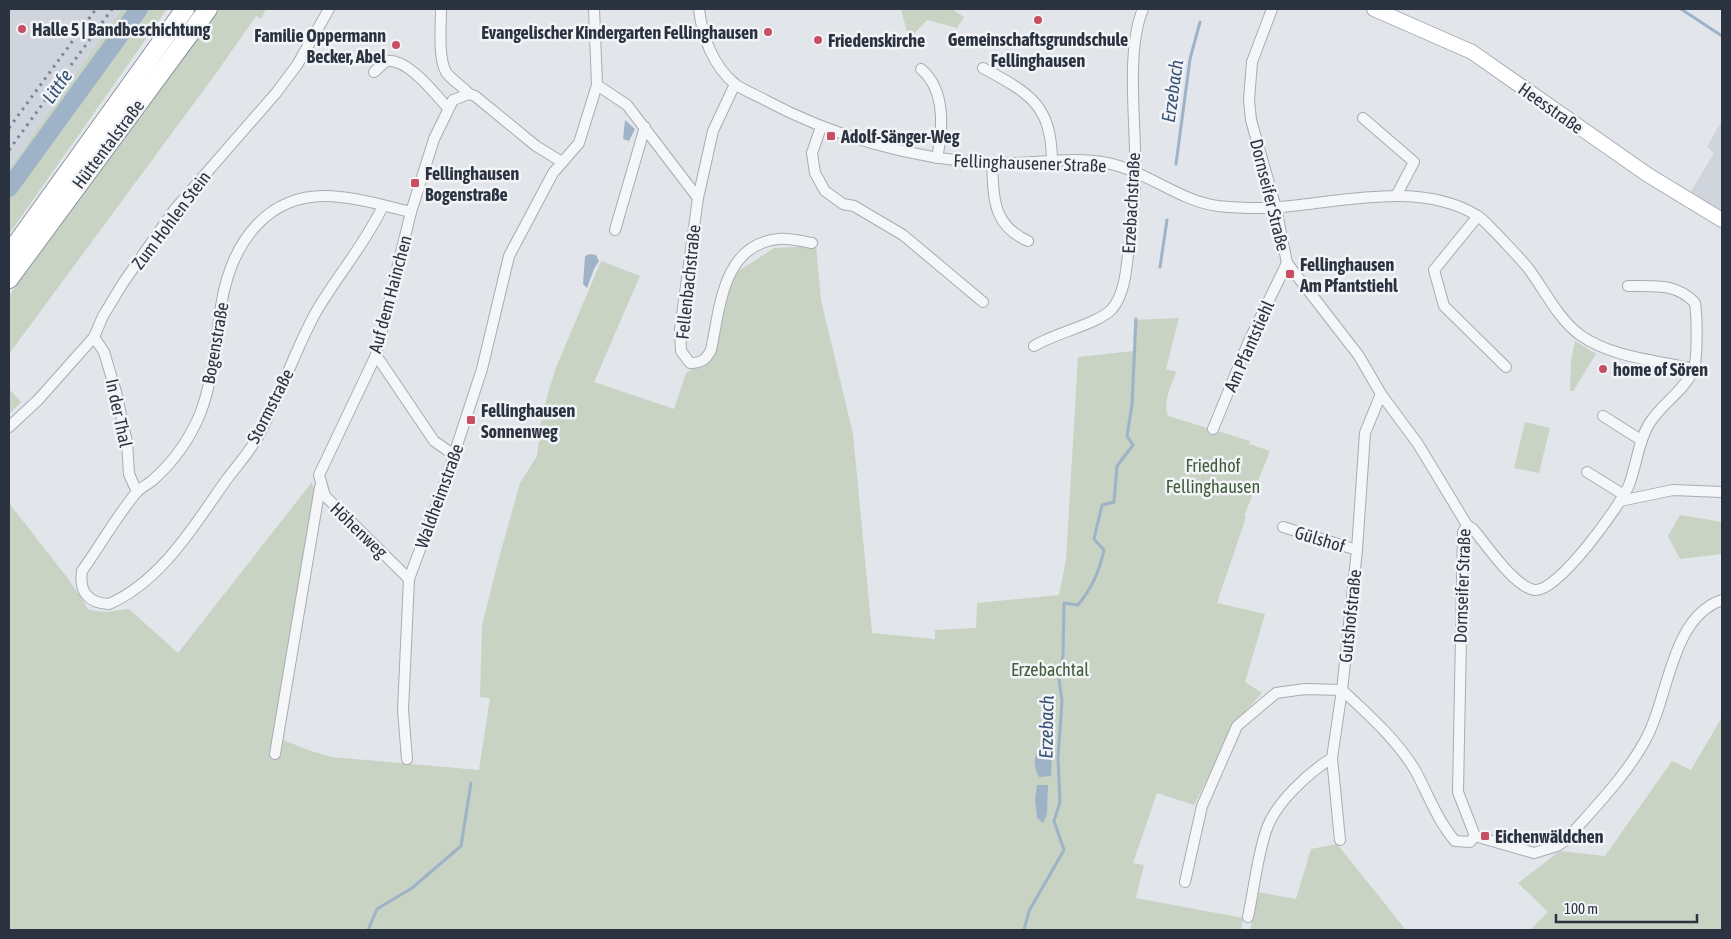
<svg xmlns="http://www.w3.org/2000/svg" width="1731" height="939" viewBox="0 0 1731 939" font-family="'Asap Condensed',sans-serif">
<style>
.built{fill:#d0d4dc}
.green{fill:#c8d3c4}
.water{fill:#9fb3c8}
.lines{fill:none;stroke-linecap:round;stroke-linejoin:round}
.stream{stroke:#9fb3c8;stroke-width:3}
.river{stroke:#9fb3c8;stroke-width:18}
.street-casing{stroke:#a7acb4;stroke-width:12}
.secondary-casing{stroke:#a7acb4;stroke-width:16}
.highway-casing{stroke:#8a93a0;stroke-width:20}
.street{stroke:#f5f6f8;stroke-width:10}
.secondary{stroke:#fff;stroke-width:14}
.highway{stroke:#fff;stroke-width:18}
.rail{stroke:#7c8593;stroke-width:3;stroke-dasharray:2.5 5;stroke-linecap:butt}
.poi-dot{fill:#c84e61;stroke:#f2f4f7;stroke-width:2}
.labels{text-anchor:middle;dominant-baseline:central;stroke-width:5;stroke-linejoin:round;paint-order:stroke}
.poi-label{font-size:18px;font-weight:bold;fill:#2b3341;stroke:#f2f4f7;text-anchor:start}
.street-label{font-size:18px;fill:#2b3341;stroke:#f2f4f7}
.park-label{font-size:18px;fill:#405c39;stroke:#f2f4f7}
.water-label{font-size:19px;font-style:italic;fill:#375273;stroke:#f2f4f7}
</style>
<rect width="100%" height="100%" fill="#e2e5ea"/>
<g class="built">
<polygon points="9,9 122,9 9,169"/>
<polygon points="1722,120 1722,211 1690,193 1714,153 1707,147"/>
</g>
<g class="green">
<polygon points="122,9 167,9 9,234 9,169"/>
<polygon points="220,9 266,9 261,19 256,16 217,72 9,354 9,296"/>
<polygon points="901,9 952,9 964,17 957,28 927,20 909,39"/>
<path d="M816,246l5,54 32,134 19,199 63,6v-9l41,-2 1,-25 82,-8 7,-35 12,-203 55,-6 1,-31 45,-2 -13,51 10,3c-4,12 -14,32 -8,44l82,25 -1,3 21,7 -26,65 2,1 -29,86 48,11 -20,68 17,11 -27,30 -41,82 -37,-12 -24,70 11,2 -8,33 107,20 -2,12h-1232v-427l60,77 20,30 16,2 24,-3 49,44 134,-171 3,13 -6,50 -36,191 38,15 21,6 147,13 11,-72 -10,-1 2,-72 17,-67 21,-75 17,-27 5,-42 13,-44 46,-109 39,15 -46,106 80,27 12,-36 17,-12 31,-87 40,-26z"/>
<polygon points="1575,341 1596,354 1573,391 1570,391 1571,361"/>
<polygon points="9,389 21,402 9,414"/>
<polygon points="1525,422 1550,428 1539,473 1514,468"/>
<polygon points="1680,515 1722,522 1722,554 1680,559 1668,536"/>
<polygon points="1722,717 1722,930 1530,930 1548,912 1518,883 1560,851 1605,856 1672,761 1691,770"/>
<polygon points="1337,844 1406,930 1250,930 1258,892 1296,899 1311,849"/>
</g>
<g class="water">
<polygon points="625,120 635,129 629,141 623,139"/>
<polygon points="590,254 596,255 599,261 594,269 587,288 583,284 585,256"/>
<path d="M1041,748h9l2,4 -1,24 -12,1c-5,-8 -7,-23 2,-29z"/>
<polygon points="1037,785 1048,785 1047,814 1043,823 1037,818 1035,799"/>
</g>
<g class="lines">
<g class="stream">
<polyline points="1681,9 1722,36"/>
<polyline points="1176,164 1190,59 1200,22"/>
<polyline points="1160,267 1167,220"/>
<polyline points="368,930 377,909 412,888 461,846 471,783"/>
<path d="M1024,930l5,-19 35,-61 -10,-29 6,-19 -2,-45 4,-56 -3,-22 4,-24 1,-52 14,2c14,-17 21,-33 26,-55l-10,-11 8,-34 12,-3 3,-36 16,-21 -6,-9 5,-31 4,-86"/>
</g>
<polyline class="river" points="9,188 139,9"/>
<g class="street-casing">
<g id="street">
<path d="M441,9c0,16 -3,49 5,63 5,8 17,14 23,22"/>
<path d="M699,9c3,27 14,57 36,75 8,6 21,11 30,16 67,36 147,59 223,63 39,3 80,-8 119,0 40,8 72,38 111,43 20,2 43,3 63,1 62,-5 138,-26 195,8 8,4 14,13 21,19 10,11 21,22 31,34 16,21 30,51 52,67 33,23 76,25 114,34"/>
<path d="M1272,9l-20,53 -3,38 2,20 25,88 11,55 72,93 22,38 37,50 49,81 -4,7 -5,260 17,44 59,17 23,-7 9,-6c28,-32 63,-67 82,-105 21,-42 24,-118 74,-135"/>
<path d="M983,68c46,25 68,36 69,92"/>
<path d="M921,69c25,21 22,60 16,89"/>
<path d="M374,72l12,-11c22,-3 48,32 62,47"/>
<polyline points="597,85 627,105 698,198 713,131 735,84"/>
<polyline points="1363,118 1414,162 1396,196"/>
<polyline points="821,127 812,153 815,173 825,191 843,204 854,206 903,235 983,302"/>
<path d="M992,164c2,34 0,61 36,77"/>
<path d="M698,198l-18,132 1,21 9,12c11,0 16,-3 21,-13 9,-41 11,-105 67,-111 11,-1 23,2 34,4"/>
<path d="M383,206c-18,38 -46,70 -67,106 -21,38 -34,79 -54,117 -8,18 -23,34 -35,50 -32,45 -65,102 -118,125 -21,-1 -30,-12 -27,-33 18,-25 34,-54 54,-78 5,-6 13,-9 18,-14 19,-17 36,-41 46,-65 13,-33 15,-72 21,-108 10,-63 47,-118 119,-109 24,2 48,10 71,15"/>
<polyline points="1478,216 1434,270 1444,306 1506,367"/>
<polyline points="615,230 645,127"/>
<polyline points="94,337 104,352 116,392 127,442 129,474 137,492"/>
<path d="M1034,346c21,-13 64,-22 78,-37 12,-14 14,-37 16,-54 3,-23 6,-46 7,-69 3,-50 -11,-132 8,-177"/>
<polyline points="376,355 434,441 454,455"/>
<polyline points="1603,416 1641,440"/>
<polyline points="9,427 38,400 94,337 103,316 123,283 175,209 276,93 297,65 329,9"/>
<polyline points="1213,429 1249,341 1287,263"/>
<polyline points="1587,472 1624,495"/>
<polyline points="1620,501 1673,490 1722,492"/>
<path d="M1467,525l6,4c13,15 42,59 62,61 23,2 85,-84 94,-105 8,-21 9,-43 20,-61 12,-20 34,-32 44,-53 5,-11 4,-55 2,-68 -19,-20 -41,-17 -67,-17"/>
<polyline points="1283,527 1357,550"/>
<polyline points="409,579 325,496 319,475 376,355 411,212 434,139 453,100 469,94 475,96 536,146 562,162"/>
<polyline points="275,754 320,487"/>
<polyline points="407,759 403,710 409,579 446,479 482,369 509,256 553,173 579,143 597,85 594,9"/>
<polyline points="1340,840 1332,758 1342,690 1357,550 1365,433 1381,394"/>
<path d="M1185,882l17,-76 35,-80 39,-33 29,-4 37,1c27,25 54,49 73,80 13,24 22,50 40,71l15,1 5,-6"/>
<path d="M1248,917c6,-28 9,-59 18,-86 9,-28 42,-58 66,-73"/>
</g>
</g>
<g class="secondary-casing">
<polyline id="secondary" points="1374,9 1472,52 1648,175 1722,220"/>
</g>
<g class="highway-casing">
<g id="highway">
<polyline points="9,254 185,9"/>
<polyline points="9,279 208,9"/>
</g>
</g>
<use href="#street" class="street"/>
<use href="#secondary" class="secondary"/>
<use href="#highway" class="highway"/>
<g class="rail">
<polyline points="9,128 96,9"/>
<polyline points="9,150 112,9"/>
</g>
</g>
<g class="poi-dot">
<circle cx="1038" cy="20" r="5"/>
<circle cx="22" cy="29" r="5"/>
<circle cx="768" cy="32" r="5"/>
<circle cx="818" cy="40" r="5"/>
<circle cx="396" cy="45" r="5"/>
<rect x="826" y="131" width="10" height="10" rx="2.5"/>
<rect x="410" y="178" width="10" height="10" rx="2.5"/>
<rect x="1285" y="269" width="10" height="10" rx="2.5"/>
<circle cx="1603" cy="369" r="5"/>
<rect x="466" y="415" width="10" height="10" rx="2.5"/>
<rect x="1480" y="831" width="10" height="10" rx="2.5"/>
</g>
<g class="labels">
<g class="poi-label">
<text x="32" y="29">Halle 5 | Bandbeschichtung</text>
<text x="758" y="32" text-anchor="end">Evangelischer Kindergarten Fellinghausen</text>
<text x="386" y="35" text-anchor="end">Familie Oppermann<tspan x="386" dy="21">Becker, Abel</tspan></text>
<text x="1038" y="39" text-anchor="middle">Gemeinschaftsgrundschule<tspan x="1038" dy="21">Fellinghausen</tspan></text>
<text x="828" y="40">Friedenskirche</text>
<text x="841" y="136">Adolf-Sänger-Weg</text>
<text x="425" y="173">Fellinghausen<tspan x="425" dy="21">Bogenstraße</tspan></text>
<text x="1300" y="264">Fellinghausen<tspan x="1300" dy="21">Am Pfantstiehl</tspan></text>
<text x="1613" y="369">home of Sören</text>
<text x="481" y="410">Fellinghausen<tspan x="481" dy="21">Sonnenweg</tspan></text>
<text x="1495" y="836">Eichenwäldchen</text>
</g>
<g class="street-label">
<text transform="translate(1551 108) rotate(35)">Heesstraße</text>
<text transform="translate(108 144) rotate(-53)">Hüttentalstraße</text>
<text transform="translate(1030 163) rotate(2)">Fellinghausener Straße</text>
<text transform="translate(1270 195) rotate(76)">Dornseifer Straße</text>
<text transform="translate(1131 203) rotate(-87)">Erzebachstraße</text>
<text transform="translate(171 220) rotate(-53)">Zum Hohlen Stein</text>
<text transform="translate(688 282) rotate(-84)">Fellenbachstraße</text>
<text transform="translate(390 294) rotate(-75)">Auf dem Hainchen</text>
<text transform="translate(215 343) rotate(-80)">Bogenstraße</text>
<text transform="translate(1249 346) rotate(-66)">Am Pfantstiehl</text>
<text transform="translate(270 406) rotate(-63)">Stormstraße</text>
<text transform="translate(119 413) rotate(78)">In der Thal</text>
<text transform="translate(439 496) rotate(-70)">Waldheimstraße</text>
<text transform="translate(359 530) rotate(44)">Höhenweg</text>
<text transform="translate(1320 539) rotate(17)">Gülshof</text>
<text transform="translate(1462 586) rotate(-88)">Dornseifer Straße</text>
<text transform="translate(1350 616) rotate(-84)">Gutshofstraße</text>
</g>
<g class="park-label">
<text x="1213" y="465">Friedhof<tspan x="1213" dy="21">Fellinghausen</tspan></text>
<text x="1050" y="669">Erzebachtal</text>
</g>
<g class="water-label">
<text transform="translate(57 86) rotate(-54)">Littfe</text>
<text transform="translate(1172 91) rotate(-82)">Erzebach</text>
<text transform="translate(1046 727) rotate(-89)">Erzebach</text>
</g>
</g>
<rect width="1731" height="939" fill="none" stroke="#2b3341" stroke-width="20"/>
<path d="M1556 914v8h141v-8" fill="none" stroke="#2b3341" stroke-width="2.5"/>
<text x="1564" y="914" font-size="15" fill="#2b3341" stroke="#f2f4f7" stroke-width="4" paint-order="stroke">100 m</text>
</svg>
